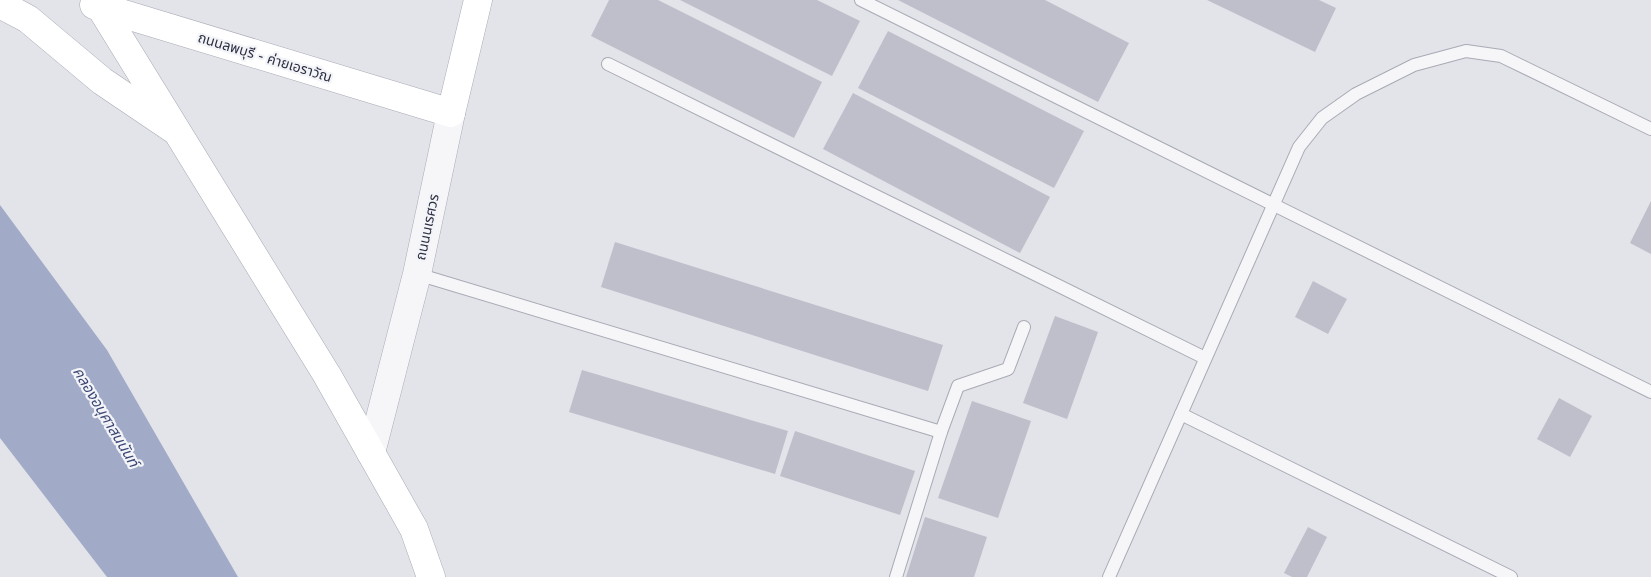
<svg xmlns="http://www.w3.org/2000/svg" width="1651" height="577" viewBox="0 0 1651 577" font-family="'DejaVu Sans','Noto Sans Thai',sans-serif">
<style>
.water{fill:#a1aac7}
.building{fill:#bebfca}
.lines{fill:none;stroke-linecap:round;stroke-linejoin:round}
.service-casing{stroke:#a8aab4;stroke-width:14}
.tertiary-casing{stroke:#a8aab4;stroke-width:29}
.secondary-casing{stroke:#a8aab4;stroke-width:29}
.service{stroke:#f6f6f9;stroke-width:12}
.tertiary{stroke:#f6f6f9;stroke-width:28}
.secondary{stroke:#fff;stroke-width:28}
.labels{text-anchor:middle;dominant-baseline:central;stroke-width:4.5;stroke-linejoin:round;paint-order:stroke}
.street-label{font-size:14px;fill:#2c2e41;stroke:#f3f4f8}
.water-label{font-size:15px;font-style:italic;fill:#394472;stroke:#f3f4f8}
</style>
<rect width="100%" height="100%" fill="#e3e4ea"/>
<polygon class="water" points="0,205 107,350 238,577 107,577 0,438"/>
<g class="building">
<polygon points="609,0 658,0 822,82 794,138 591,36"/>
<polygon points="680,0 817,0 860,21 832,76"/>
<polygon points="898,0 1045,0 1129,43 1098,102"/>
<polygon points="1207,0 1319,0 1336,8 1315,52"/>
<polygon points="888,31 1084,131 1054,188 858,88"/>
<polygon points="853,93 1050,197 1020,253 823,149"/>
<polygon points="1651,201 1651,254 1630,243"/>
<polygon points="615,242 943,345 928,391 601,287"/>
<polygon points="1313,281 1347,299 1328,334 1295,317"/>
<polygon points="1055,316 1098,332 1067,419 1023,403"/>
<polygon points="582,370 788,431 775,474 569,412"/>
<polygon points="1559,398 1592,416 1570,457 1537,439"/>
<polygon points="972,401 1031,421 998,518 938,498"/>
<polygon points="795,431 915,471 900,515 780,476"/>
<polygon points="925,517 987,537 974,577 906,577"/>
<polygon points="1308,527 1327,537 1307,577 1292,577 1284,573"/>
</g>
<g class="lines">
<g class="service-casing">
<g id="service">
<polyline points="861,0 1651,392"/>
<polyline points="608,64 1205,358"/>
<polyline points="417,274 941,432"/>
<polyline points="1181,414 1511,577"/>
<polyline points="896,577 941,432 958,386 1008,369 1024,327"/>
<polyline points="1109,577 1299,147 1322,118 1356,94 1414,65 1466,51 1501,56 1651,129"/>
</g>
</g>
<g class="tertiary-casing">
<polyline id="tertiary" points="371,453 417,274 451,113"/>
</g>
<g class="secondary-casing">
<g id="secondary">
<polyline points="96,0 327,375 414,529 431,577"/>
<polyline points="0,4 28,19 102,81 173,129"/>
<polyline points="94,5 451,113 478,0"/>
</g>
</g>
<use href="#service" class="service"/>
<use href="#tertiary" class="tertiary"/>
<use href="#secondary" class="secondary"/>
</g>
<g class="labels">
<g class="street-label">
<text transform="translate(265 57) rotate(17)">ถนนลพบุรี - ค่ายเอราวัณ</text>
<text transform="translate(427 227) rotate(-78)">ถนนนเรศวร</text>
</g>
<g class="water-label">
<text transform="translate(106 417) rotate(59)">คลองอนุศาสนนันท์</text>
</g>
</g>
</svg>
